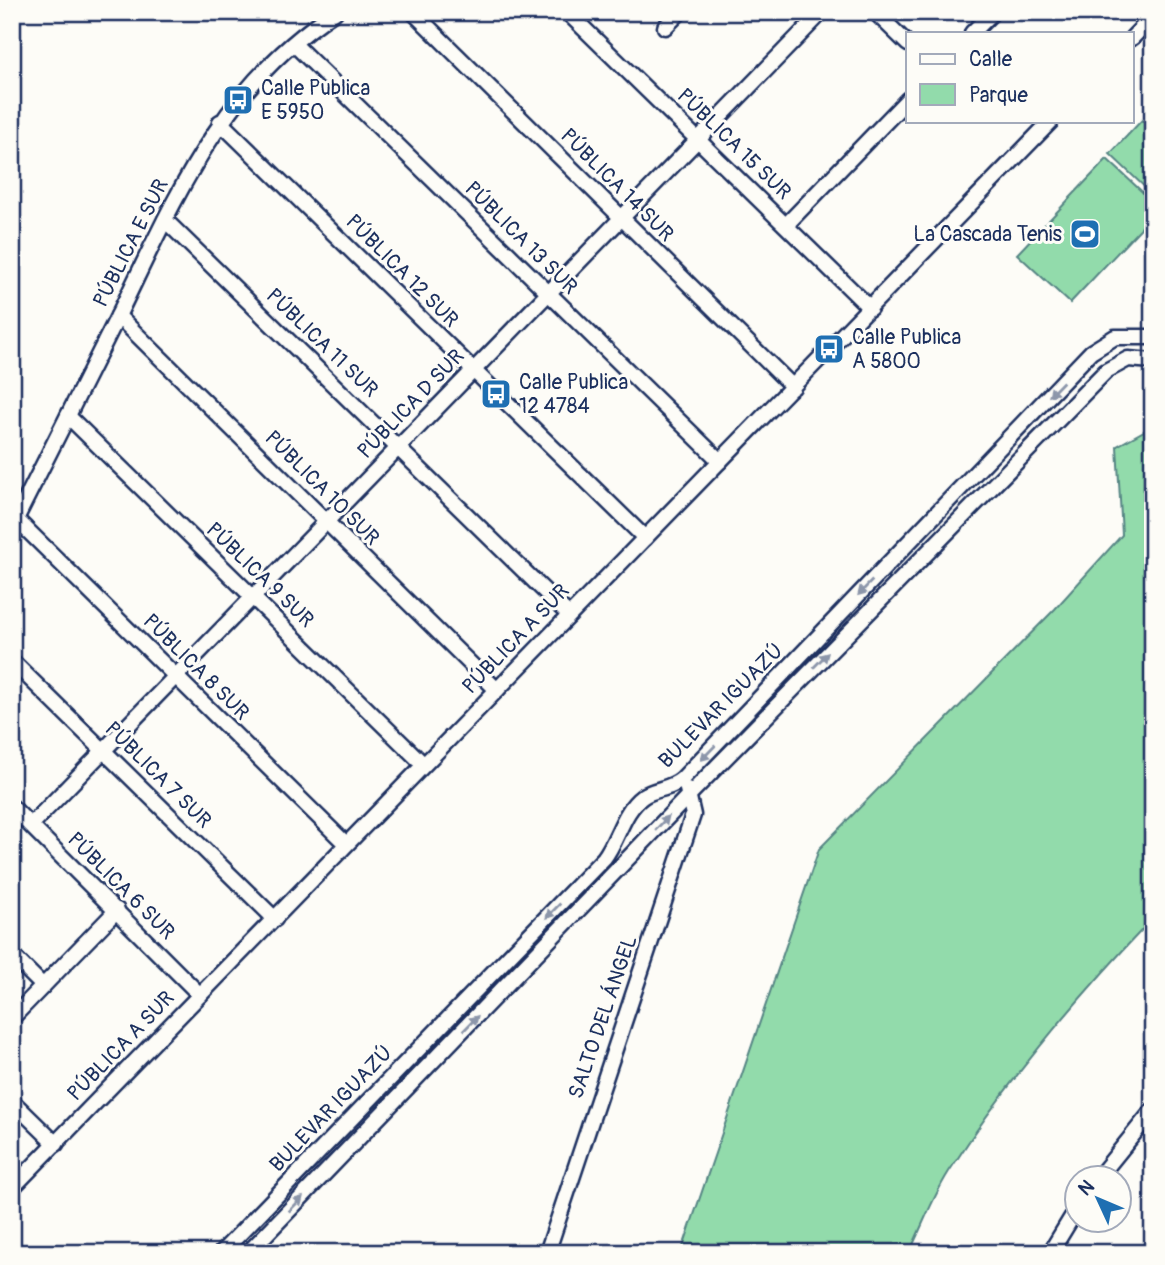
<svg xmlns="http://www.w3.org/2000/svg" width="1165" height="1265" viewBox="0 0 1165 1265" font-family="Pangolin,sans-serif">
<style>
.green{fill:#92dbab;stroke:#568584;stroke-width:2}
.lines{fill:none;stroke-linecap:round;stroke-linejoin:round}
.minor-casing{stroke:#1b2f5e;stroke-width:19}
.minor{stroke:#fdfcf7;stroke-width:14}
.oneway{fill:#8c96aa}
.labels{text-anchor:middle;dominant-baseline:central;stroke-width:6;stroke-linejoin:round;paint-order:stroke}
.poi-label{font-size:21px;fill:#1b2f5e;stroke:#fdfcf7;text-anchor:start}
.street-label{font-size:21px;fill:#1b2f5e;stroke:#fdfcf7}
</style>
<rect width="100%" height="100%" fill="#fdfcf7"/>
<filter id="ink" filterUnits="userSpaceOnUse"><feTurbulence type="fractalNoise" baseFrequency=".0143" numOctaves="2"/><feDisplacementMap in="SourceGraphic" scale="14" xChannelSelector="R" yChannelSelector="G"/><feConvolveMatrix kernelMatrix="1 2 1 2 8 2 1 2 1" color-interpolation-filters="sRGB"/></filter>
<g filter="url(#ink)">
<g class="green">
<polygon points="1142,120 1153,131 1153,195 1110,154"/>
<polygon points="1107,159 1153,202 1153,215 1070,303 1017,254"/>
<path d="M1153,426v492c-74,78 -143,159 -201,249 -18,26 -29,58 -43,86h-228l138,-404 236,-240 67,-74 -5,-89z"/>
</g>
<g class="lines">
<g class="minor-casing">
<g id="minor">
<polyline points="413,12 793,387"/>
<polyline points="567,12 870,308"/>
<polyline points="875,12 908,44"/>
<polyline points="665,27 680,12"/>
<polyline points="972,33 993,12"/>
<polyline points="1132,38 1153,16"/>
<polyline points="294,44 720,461"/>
<polyline points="220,122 645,538"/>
<polyline points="165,220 569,615"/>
<polyline points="786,225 908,99"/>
<polyline points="118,316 497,690"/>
<polyline points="68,416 422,763"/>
<polyline points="16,519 346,844"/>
<path d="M12,527c35,-71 72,-142 107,-213 57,-117 102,-228 216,-302"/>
<polyline points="12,661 275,919"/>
<polyline points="12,807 200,995"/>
<polyline points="31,825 822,12"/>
<polyline points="12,955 43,986"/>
<polyline points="12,1018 117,910"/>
<polyline points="12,1101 56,1144"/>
<polyline points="1098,1178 1153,1110"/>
<polyline points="12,1188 1051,121"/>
<path d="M221,1253l383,-395c14,-18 19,-47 38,-61 12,-9 28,-7 40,-18l409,-427 24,-15h38"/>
<polyline points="248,1253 689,795 1106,371 1128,359 1153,361"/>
<polyline points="547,1253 693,815 687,789"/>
<polyline points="1050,1253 1078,1207"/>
</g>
</g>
<use href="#minor" class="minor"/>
</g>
<defs><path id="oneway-solid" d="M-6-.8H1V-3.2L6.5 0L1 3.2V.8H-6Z" transform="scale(1.75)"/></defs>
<g class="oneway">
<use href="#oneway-solid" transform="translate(1056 389) rotate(134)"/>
<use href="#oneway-solid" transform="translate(865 588) rotate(134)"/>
<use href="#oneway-solid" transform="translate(821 660) rotate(-45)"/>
<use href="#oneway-solid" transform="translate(708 753) rotate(134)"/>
<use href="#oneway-solid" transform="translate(662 823) rotate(-47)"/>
<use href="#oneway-solid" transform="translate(553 911) rotate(134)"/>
<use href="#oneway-solid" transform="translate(471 1023) rotate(-46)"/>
<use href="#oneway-solid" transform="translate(296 1204) rotate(-46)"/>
</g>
</g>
<defs>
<g id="bus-square" transform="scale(1.575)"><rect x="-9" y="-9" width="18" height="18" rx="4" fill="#1f6fb2" stroke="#fdfcf7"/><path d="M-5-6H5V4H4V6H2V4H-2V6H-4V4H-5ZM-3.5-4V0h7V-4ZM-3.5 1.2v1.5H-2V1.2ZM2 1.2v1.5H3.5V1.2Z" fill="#fff"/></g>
<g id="stadium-square" transform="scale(1.575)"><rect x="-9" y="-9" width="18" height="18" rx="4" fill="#1f6fb2" stroke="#fdfcf7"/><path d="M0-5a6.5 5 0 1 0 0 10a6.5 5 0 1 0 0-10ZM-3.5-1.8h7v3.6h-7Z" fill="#fff"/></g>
</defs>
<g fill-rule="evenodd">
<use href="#bus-square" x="238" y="100"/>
<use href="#stadium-square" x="1085" y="234"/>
<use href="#bus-square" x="829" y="349"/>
<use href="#bus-square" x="496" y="394"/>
</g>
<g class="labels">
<g class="poi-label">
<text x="261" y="88">Calle Publica<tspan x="261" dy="24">E 5950</tspan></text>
<text x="1062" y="234" text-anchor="end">La Cascada Tenis</text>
<text x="852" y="337">Calle Publica<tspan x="852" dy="24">A 5800</tspan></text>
<text x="519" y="382">Calle Publica<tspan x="519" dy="24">12 4784</tspan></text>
</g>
<g class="street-label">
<text transform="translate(734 144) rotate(44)">PÚBLICA 15 SUR</text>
<text transform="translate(617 185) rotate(45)">PÚBLICA 14 SUR</text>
<text transform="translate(521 238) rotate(45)">PÚBLICA 13 SUR</text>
<text transform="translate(131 243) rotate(-63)">PÚBLICA E SUR</text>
<text transform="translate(402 271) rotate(45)">PÚBLICA 12 SUR</text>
<text transform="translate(322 343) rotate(44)">PÚBLICA 11 SUR</text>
<text transform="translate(411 404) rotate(-46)">PÚBLICA D SUR</text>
<text transform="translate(322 488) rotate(45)">PÚBLICA 10 SUR</text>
<text transform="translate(260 575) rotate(44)">PÚBLICA 9 SUR</text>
<text transform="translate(516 639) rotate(-46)">PÚBLICA A SUR</text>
<text transform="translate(196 667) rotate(45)">PÚBLICA 8 SUR</text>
<text transform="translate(721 706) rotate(-45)">BULEVAR IGUAZÚ</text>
<text transform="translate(158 775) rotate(45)">PÚBLICA 7 SUR</text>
<text transform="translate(121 886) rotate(45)">PÚBLICA 6 SUR</text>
<text transform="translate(603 1017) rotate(-71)">SALTO DEL ÁNGEL</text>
<text transform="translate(121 1046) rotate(-46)">PÚBLICA A SUR</text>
<text transform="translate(331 1109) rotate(-46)">BULEVAR IGUAZÚ</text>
</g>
</g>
<rect width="1165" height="1265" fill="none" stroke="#fdfcf7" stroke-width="42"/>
<rect x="21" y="21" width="1123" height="1223" fill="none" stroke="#1b2f5e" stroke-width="2.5" filter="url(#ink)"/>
<rect x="906" y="32" width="228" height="91" fill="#fdfcf7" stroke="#a3aaba" stroke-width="2"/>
<rect x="920" y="54" width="35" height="10" fill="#fdfcf7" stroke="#a3aaba" stroke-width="2"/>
<text x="969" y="66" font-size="21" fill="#1b2f5e">Calle</text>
<rect x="920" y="84" width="35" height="21" fill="#92dbab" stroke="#a3aaba" stroke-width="2"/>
<text x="969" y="102" font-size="21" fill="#1b2f5e">Parque</text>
<g transform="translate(1098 1199) rotate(314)"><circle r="33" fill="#fdfcf7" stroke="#a3aaba" stroke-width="2"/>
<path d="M0-5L12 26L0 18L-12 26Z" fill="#1f6fb2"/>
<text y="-10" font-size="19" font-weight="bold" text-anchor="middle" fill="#1b2f5e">N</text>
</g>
</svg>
